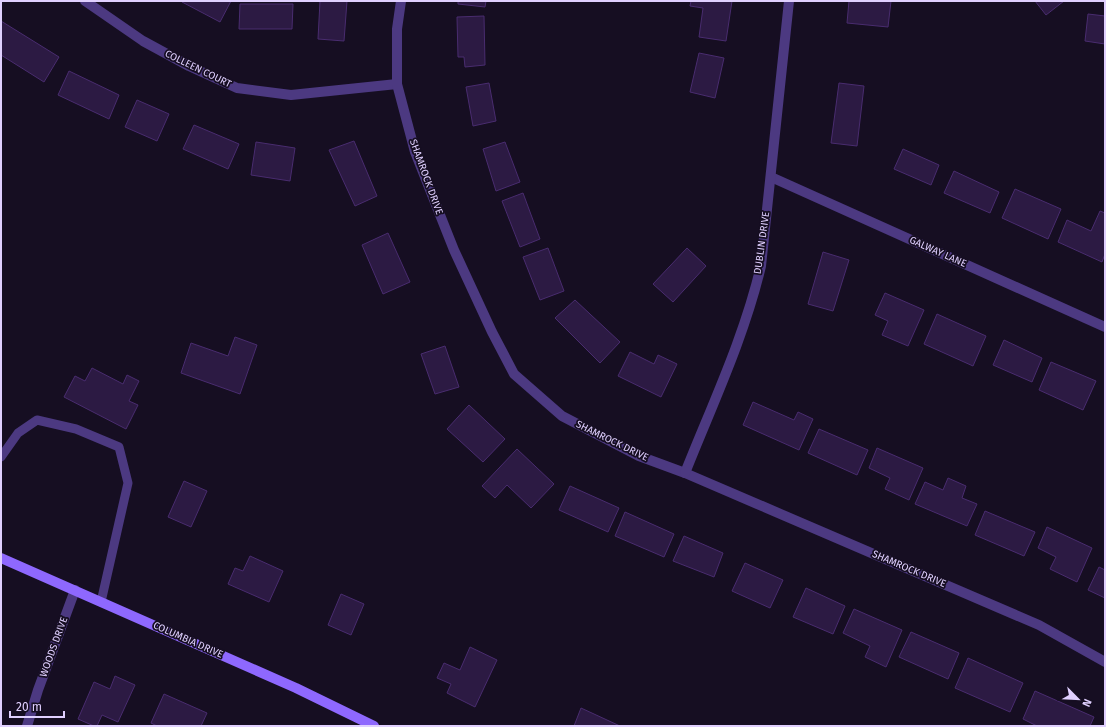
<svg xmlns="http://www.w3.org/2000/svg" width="1106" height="727" viewBox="0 0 1106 727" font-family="'Fira Sans',sans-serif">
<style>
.building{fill:#2c1a43;stroke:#492c6f}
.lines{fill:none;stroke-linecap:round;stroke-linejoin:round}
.lane{stroke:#4c3981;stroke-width:9}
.street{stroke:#4c3981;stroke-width:10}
.secondary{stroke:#8e68fe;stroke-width:10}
.labels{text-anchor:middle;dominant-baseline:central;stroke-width:3.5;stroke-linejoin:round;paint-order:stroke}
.street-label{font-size:10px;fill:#e0d0ff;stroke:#160e22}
</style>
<rect width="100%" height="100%" fill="#160e22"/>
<g class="building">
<polygon points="182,1 231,1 220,22 182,2"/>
<polygon points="320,1 347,1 344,41 318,39"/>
<polygon points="458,1 486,1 485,7 458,4"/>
<polygon points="691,1 732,1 726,41 699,37 703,8 690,6"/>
<polygon points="849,1 891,1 888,27 847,23"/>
<polygon points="1035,1 1064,1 1046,15"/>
<polygon points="240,4 293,4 292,29 239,29"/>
<polygon points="1088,14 1105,16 1105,44 1085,41"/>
<polygon points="484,16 485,65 465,67 464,57 458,57 457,17"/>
<polygon points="1,21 59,57 44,82 1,55"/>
<polygon points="699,53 724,58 715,98 690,92"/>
<polygon points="69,71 119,95 109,119 58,95"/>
<polygon points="489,83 496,121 473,126 466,87"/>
<polygon points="839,83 864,86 857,146 831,143"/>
<polygon points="137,100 169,114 157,141 125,127"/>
<polygon points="194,125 239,144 228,169 183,149"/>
<polygon points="354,141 377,196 355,206 329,150"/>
<polygon points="256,142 295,148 290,181 251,175"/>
<polygon points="505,142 520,182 496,191 483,149"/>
<polygon points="903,149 939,165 931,185 894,169"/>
<polygon points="954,171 999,192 990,213 944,193"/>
<polygon points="1015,189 1061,209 1048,239 1002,218"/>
<polygon points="523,193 540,239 520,247 502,201"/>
<polygon points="1100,211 1105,213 1105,254 1102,262 1058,242 1067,220 1091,231"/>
<polygon points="388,233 410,282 383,294 362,245"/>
<polygon points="548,248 564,291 540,300 523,257"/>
<polygon points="687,248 706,266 673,302 653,284"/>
<polygon points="823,252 849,260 833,311 808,304"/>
<polygon points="885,293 924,310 908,346 882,335 888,321 875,315"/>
<polygon points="575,300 620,342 600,363 555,318"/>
<polygon points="937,314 986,336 973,366 924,344"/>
<polygon points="235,337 257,345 240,394 181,373 191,343 228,356"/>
<polygon points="1004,340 1042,358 1032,382 993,365"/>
<polygon points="445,346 459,387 435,394 421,354"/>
<polygon points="630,352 654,364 658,355 677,364 661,397 618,376"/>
<polygon points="1051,362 1096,381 1083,410 1039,390"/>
<polygon points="92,368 123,384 127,375 139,381 129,401 138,405 126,429 64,397 75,376 85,381"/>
<polygon points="753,402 794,420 798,412 813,419 799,450 743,425"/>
<polygon points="469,405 505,439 483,462 447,429"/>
<polygon points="819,429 868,450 857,475 808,453"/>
<polygon points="877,448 923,468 909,500 885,489 890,478 869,468"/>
<polygon points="517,449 554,484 531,508 507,485 495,498 482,486"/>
<polygon points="948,478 966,486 962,498 977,504 967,526 915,504 925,482 943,490"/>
<polygon points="184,481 207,491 191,527 168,517"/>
<polygon points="570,486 619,508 608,532 559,510"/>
<polygon points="985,511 1035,532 1024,556 975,535"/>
<polygon points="625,512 674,534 664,557 615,536"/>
<polygon points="1047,527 1092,548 1077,582 1050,569 1056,557 1038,548"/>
<polygon points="684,536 723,553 714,577 673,561"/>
<polygon points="250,556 283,571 269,602 228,584 235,568 243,571"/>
<polygon points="745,563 783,580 770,608 732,591"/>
<polygon points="1099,567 1105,570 1105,598 1088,590"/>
<polygon points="806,588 845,606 833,634 793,617"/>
<polygon points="341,594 364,604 351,635 328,625"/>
<polygon points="854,609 902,630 886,667 865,657 870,646 843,633"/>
<polygon points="911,632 959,653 948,679 899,657"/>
<polygon points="470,647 497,660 475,707 447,693 451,684 437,678 444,663 460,670"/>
<polygon points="968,658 1023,683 1010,712 955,688"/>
<polygon points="115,676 135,685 118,722 102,715 97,726 94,726 78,719 94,682 110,689"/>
<polygon points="1035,691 1094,717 1090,726 1037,726 1023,719"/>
<polygon points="164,694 207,713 201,726 157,726 151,723"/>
<polygon points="581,708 620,726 574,726"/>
</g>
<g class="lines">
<polyline class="lane" points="1,457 18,433 37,420 76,429 119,447 128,483 101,602"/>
<g class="street">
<polyline points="85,1 143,41 189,66 237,88 291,95 397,84"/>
<polyline points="401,1 397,29 397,84 415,152 454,250 492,332 514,374 562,416 639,456 685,473 1039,625 1105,662"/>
<polyline points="771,177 1105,327"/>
<path d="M685,473c27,-68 59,-135 76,-207l28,-265"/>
<polyline points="27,726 38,690 75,590"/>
</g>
<polyline class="secondary" points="1,558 296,688 374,726"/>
</g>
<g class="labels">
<g class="street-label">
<text transform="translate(198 69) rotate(26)">COLLEEN COURT</text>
<text transform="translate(426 177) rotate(70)">SHAMROCK DRIVE</text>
<text transform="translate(762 243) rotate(-82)">DUBLIN DRIVE</text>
<text transform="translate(938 252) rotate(24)">GALWAY LANE</text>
<text transform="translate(612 441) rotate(26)">SHAMROCK DRIVE</text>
<text transform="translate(909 569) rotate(23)">SHAMROCK DRIVE</text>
<text transform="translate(188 640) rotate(24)">COLUMBIA DRIVE</text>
<text transform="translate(54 647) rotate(-70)">WOODS DRIVE</text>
</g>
</g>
<rect width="1106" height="727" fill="none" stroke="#e0d0ff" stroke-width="4"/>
<g transform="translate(1078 699) rotate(114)" stroke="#160e22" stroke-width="3" paint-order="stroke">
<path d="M0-3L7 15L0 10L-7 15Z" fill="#e0d0ff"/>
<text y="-6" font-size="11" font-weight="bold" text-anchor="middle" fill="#e0d0ff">N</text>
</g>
<path d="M10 711v6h54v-6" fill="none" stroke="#e0d0ff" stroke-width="2"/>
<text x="16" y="711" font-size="12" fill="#e0d0ff" stroke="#160e22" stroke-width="3" paint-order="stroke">20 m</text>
</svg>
